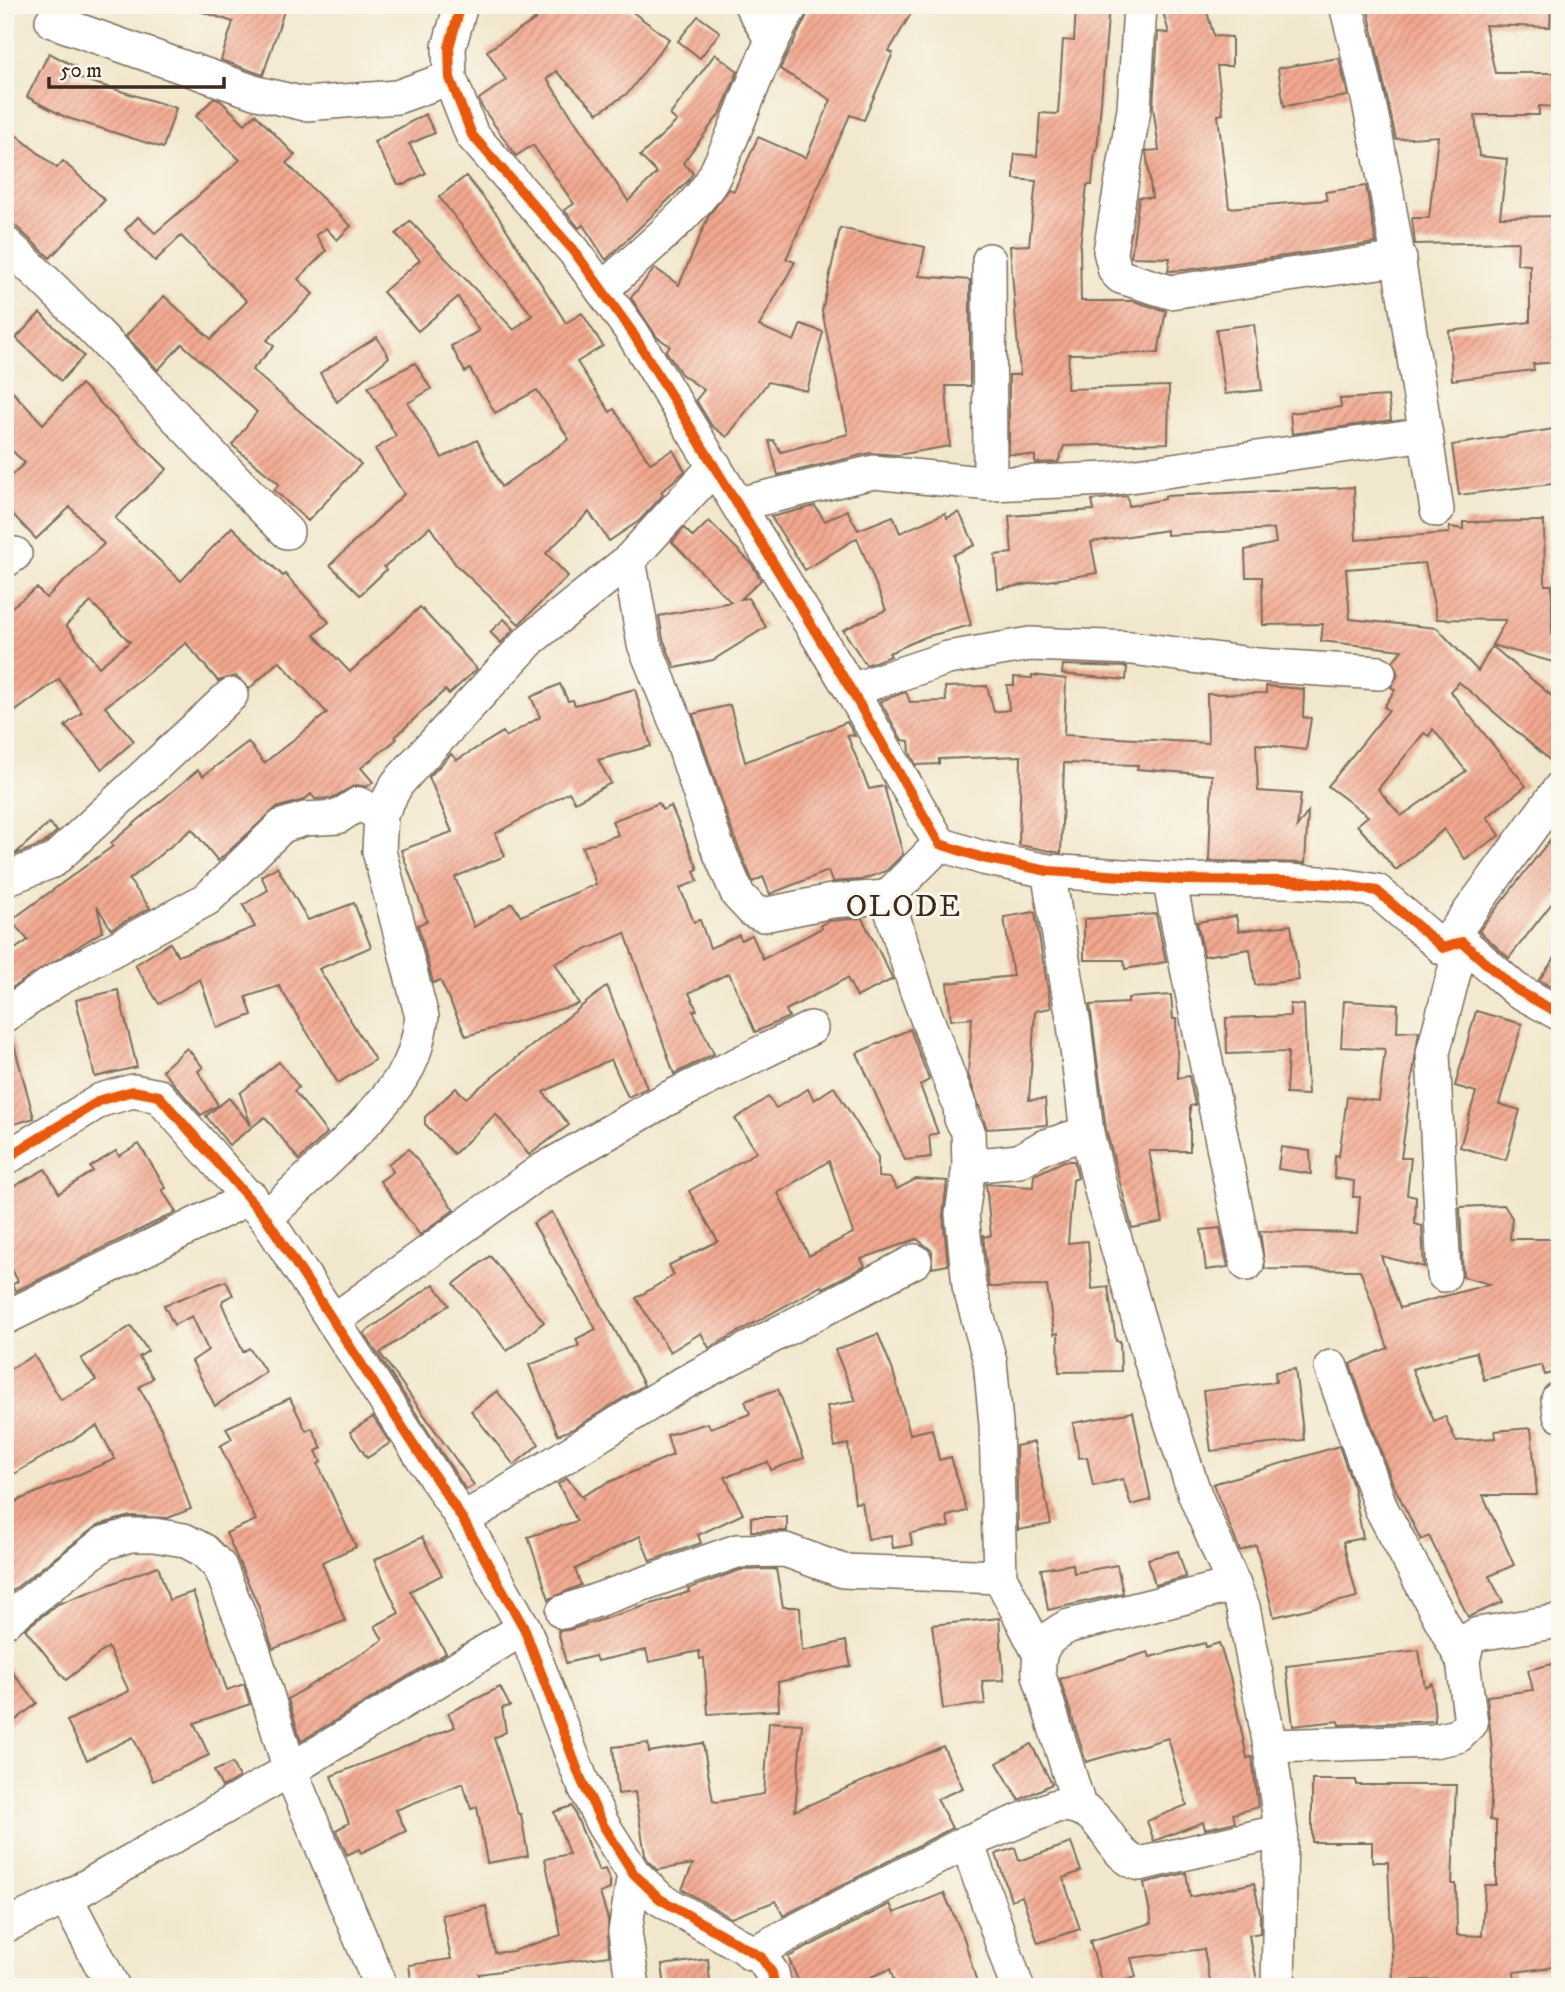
<svg xmlns="http://www.w3.org/2000/svg" width="1565" height="1992" viewBox="0 0 1565 1992" font-family="'IM FELL DW Pica',serif">
<style>
.building{fill:url(#building-hatch);fill-rule:evenodd}
.lines{fill:none;stroke-linecap:round;stroke-linejoin:round}
.minor-casing{stroke:#7b6c5b;stroke-width:36}
.minor{stroke:#fff;stroke-width:33}
.cycleway-casing{stroke:#fbf7ec;stroke-width:15}
.cycleway{stroke:#e8590c;stroke-width:10}
.labels{text-anchor:middle;dominant-baseline:central;stroke-width:6;stroke-linejoin:round;paint-order:stroke}
.quarter-label{font-size:30px;letter-spacing:2px;fill:#3b2a1e;stroke:#fbf7ec}
</style>
<defs>
<pattern id="building-hatch" width="6" height="6" patternUnits="userSpaceOnUse" patternTransform="scale(1.75)"><rect width="6" height="6" fill="#f3a890"/><path d="M-1 1l2-2M0 6l6-6M5 7l2-2" fill="none" stroke="#c68975"/></pattern>
</defs>
<rect width="100%" height="100%" fill="#fbf7ec"/>
<filter id="ink" filterUnits="userSpaceOnUse"><feTurbulence type="fractalNoise" baseFrequency=".0143" numOctaves="2"/><feDisplacementMap in="SourceGraphic" scale="14" xChannelSelector="R" yChannelSelector="G"/><feConvolveMatrix kernelMatrix="1 2 1 2 8 2 1 2 1" color-interpolation-filters="sRGB"/></filter>
<filter id="wash" filterUnits="userSpaceOnUse"><feTurbulence type="fractalNoise" baseFrequency=".00686" numOctaves="4" result="noise"/><feDisplacementMap in="SourceGraphic" scale="28" xChannelSelector="R" yChannelSelector="G"/><feGaussianBlur stdDeviation="1.57" result="paint"/><feColorMatrix in="noise" values="0 0 0 0 0 0 0 0 0 0 0 0 0 0 0 0 0 1.4 0 .05"/><feComposite in="paint" operator="in"/></filter>
<g filter="url(#wash)">
<rect width="100%" height="100%" fill="#f1e7cc"/>
<g id="blocks">
<g class="building">
<polygon points="195,5 286,5 263,75 221,60 233,22 194,9"/>
<polygon points="503,5 623,5 669,39 628,93 598,113 556,71 547,79 628,201 657,173 640,156 677,121 670,115 715,54 738,71 721,112 683,163 693,173 688,181 606,260 583,225 579,228 564,210 574,204 533,145 516,156 482,107 479,99 506,80 487,51 536,19"/>
<polygon points="812,5 916,5 889,51 893,53 864,120 850,115 786,259 795,262 759,326 794,341 801,324 823,332 807,391 768,382 727,437 712,426 696,400 704,390 681,374 666,351 670,346 657,337 631,298 655,268 679,285 709,215 729,189 734,191 758,137 806,158 831,100 780,69"/>
<polygon points="1076,5 1109,5 1097,151 1095,150 1092,185 1087,185 1080,247 1081,301 1133,301 1166,311 1158,353 1069,354 1067,389 1169,386 1168,443 1064,446 1058,462 1035,463 1035,456 1009,454 1009,375 1020,375 1010,246 1029,245 1036,181 1014,179 1014,161 1015,154 1037,156 1040,113 1058,114 1063,40 1074,41"/>
<polygon points="1161,5 1205,5 1214,36 1232,37 1232,66 1217,66 1223,114 1218,115 1229,208 1327,200 1325,192 1366,186 1376,243 1186,270 1168,271 1170,258 1131,257 1139,197 1152,198 1146,151 1159,150 1153,106 1158,32 1169,33"/>
<polygon points="1367,5 1551,5 1550,27 1485,25 1495,73 1560,73 1560,107 1539,106 1539,115 1475,115 1479,156 1507,159 1500,217 1560,216 1560,279 1554,280 1558,362 1533,364 1534,370 1452,380 1449,331 1530,322 1530,265 1517,264 1518,242 1415,244 1412,218 1429,218 1438,136 1396,139"/>
<polygon points="698,16 720,32 700,58 678,41"/>
<polygon points="49,53 76,67 71,76 176,108 163,148 65,117 27,97"/>
<polygon points="1339,58 1348,96 1284,106 1278,68"/>
<polygon points="214,98 221,101 245,124 255,114 295,155 286,163 351,226 337,240 326,228 316,235 326,251 298,279 313,294 267,340 274,346 252,370 361,464 308,521 274,490 279,484 232,445 257,412 182,344 158,370 126,336 164,296 211,339 247,301 181,236 155,261 125,230 138,217 155,233 240,160 196,116"/>
<polygon points="425,114 435,133 409,144 426,173 405,184 398,184 374,142"/>
<polygon points="5,126 57,168 63,161 105,200 50,258 10,221 14,217 5,210"/>
<polygon points="466,176 498,216 566,323 582,313 603,346 577,362 610,412 614,409 650,463 673,450 685,471 661,492 663,495 639,521 609,541 589,512 546,553 568,576 519,624 456,565 430,527 384,567 386,570 360,595 330,565 404,494 375,449 396,436 368,387 415,363 431,389 408,403 442,458 477,440 501,487 569,439 537,390 495,413 470,369 465,372 451,346 479,331 458,297 418,331 383,292 420,260 396,234 410,221 514,330 532,315 439,197"/>
<polygon points="840,228 925,247 919,276 970,280 970,386 946,386 950,446 898,455 870,453 778,475 769,441 773,440 781,452 848,434 822,311"/>
<polygon points="40,313 84,356 61,381 16,338"/>
<polygon points="1254,324 1262,390 1225,394 1216,329"/>
<polygon points="377,337 389,357 337,402 320,373"/>
<path d="M5,384l38,40 38,-40 86,85 -52,49 66,63 51,-54 51,49 2,-2 44,48 -15,13 36,37 70,-65 57,62 -28,25 -4,-4 -50,47 2,2 -36,29 12,14 -6,5 -11,-2 -24,13 -17,1 -4,-5 -7,6 -28,8 -58,53 -26,-32 -63,51 21,28 -39,21 -14,-23 6,25 -98,61v-36l23,-16 -16,-18 5,-6 96,-70 -2,-3 87,-73 5,6 45,-34 16,21 63,-50 -48,-52 -30,28 -13,-13 -18,5 -32,-38 -81,64 29,34 -32,28 -37,-43 17,-14 -23,-33 -54,40v-107l32,-24 9,10 58,-54 -34,-37 -34,32 -31,-33v-25l20,-18 -20,-19zM91,602l39,40 -31,25 -33,-42z"/>
<polygon points="1388,396 1391,420 1292,434 1290,413 1341,407 1340,399"/>
<polygon points="1560,428 1560,483 1459,495 1452,445"/>
<path d="M1354,487l2,53 93,-7 1,-6 13,2v-7l81,-1 1,64h7v49l8,2v28l-68,-19 14,-25 -69,-1 -12,-56 -79,6 4,50 87,9 41,43 14,-25 68,57v48l-9,10 -92,-79 -9,9 76,95 -39,31 13,18 -35,24 -21,-30 -48,41 -39,-45 11,-9 -40,-30 61,-76 -5,-3 11,-17 -4,-3 7,-12 -5,-14 9,-11 -81,-9 2,-17 -60,1 -1,-48h-16l-1,-27 31,-7 -2,-14 -107,6v-5l-76,12 6,31 -99,16 -3,-34 17,-2 -3,-37 85,-6 -2,-10 35,-4 2,10 36,-7v-3zM1433,729l33,42 -65,45 -23,-27 46,-56 5,3z"/>
<polygon points="815,506 825,521 847,510 858,530 893,516 900,533 945,513 947,518 959,512 975,545 953,555 971,625 925,637 889,653 891,656 866,665 843,630 886,610 857,538 805,570 771,517"/>
<polygon points="709,521 751,563 761,580 741,599 748,598 766,627 713,660 675,668 663,639 659,616 731,602 672,542 684,528 693,537"/>
<polygon points="504,619 514,629 501,643 490,632"/>
<polygon points="1063,665 1127,667 1126,680 1062,674"/>
<polygon points="1032,675 1066,679 1064,735 1208,743 1207,694 1266,693 1266,686 1304,689 1303,717 1311,718 1306,750 1256,744 1258,791 1301,794 1297,827 1308,812 1305,863 1209,861 1212,775 1137,769 1138,765 1064,763 1061,853 1019,845 1021,756 939,759 939,764 916,765 910,753 909,741 902,740 880,701 906,692 910,702 946,701 945,687 987,686 994,712 1009,710 1007,685 1014,685 1014,677 1032,678"/>
<polygon points="560,684 568,701 573,700 575,705 635,689 651,746 598,760 611,783 575,802 569,792 495,834 505,856 455,877 474,927 512,903 521,916 596,884 582,847 618,835 612,821 659,803 662,810 671,806 698,869 694,871 698,881 680,888 694,922 700,920 710,948 739,935 741,940 752,935 763,959 822,928 821,925 829,921 862,918 893,979 857,997 847,978 786,1010 789,1017 755,1032 729,973 689,993 697,1010 693,1011 714,1054 674,1074 625,933 555,963 579,1004 466,1036 440,980 433,983 418,925 427,921 401,850 452,832 429,777 451,754 457,760 503,732 506,737 540,717 531,697"/>
<polygon points="730,705 745,762 847,722 855,736 847,735 869,789 884,786 903,854 886,871 861,880 832,882 828,871 770,894 763,877 753,882 734,837 693,714"/>
<polygon points="49,823 57,831 43,844 14,855"/>
<polygon points="1560,827 1560,893 1509,958 1479,931"/>
<polygon points="277,867 308,920 354,903 371,947 319,969 375,1060 338,1083 279,986 246,997 252,1015 217,1028 200,979 159,1004 135,965 170,943 178,956 255,927 243,905 268,890 261,876"/>
<polygon points="1035,912 1051,1008 1035,1011 1029,1100 1045,1099 1047,1125 987,1129 968,1074 972,1018 951,1020 947,983 1013,976 1004,917"/>
<polygon points="1156,914 1166,962 1125,969 1124,960 1084,960 1084,919"/>
<polygon points="1236,916 1239,931 1291,925 1299,980 1255,985 1250,949 1204,956 1197,922"/>
<polygon points="1560,951 1560,992 1539,980"/>
<polygon points="607,986 647,1088 628,1097 611,1059 543,1092 569,1125 529,1155 496,1114 454,1154 425,1124 425,1117 456,1088 466,1098"/>
<polygon points="118,990 137,1067 95,1077 76,1000"/>
<polygon points="1171,995 1173,1019 1176,1019 1178,1078 1189,1076 1195,1105 1190,1106 1190,1151 1149,1151 1163,1222 1132,1228 1106,1130 1090,1005 1128,1003 1128,998"/>
<polygon points="1344,1001 1398,1004 1397,1032 1419,1031 1401,1158 1411,1158 1407,1195 1416,1197 1415,1224 1422,1226 1424,1267 1381,1256 1400,1308 1490,1284 1463,1277 1460,1207 1504,1205 1512,1218 1510,1239 1560,1239 1560,1370 1545,1375 1542,1365 1484,1380 1476,1352 1412,1369 1434,1421 1445,1416 1456,1441 1496,1438 1495,1431 1531,1428 1537,1495 1483,1495 1514,1565 1489,1576 1503,1602 1468,1617 1429,1536 1421,1540 1392,1482 1350,1364 1388,1348 1360,1270 1265,1269 1260,1231 1357,1233 1360,1197 1353,1197 1354,1181 1334,1178 1335,1155 1339,1156 1347,1097 1379,1101 1385,1049 1341,1047"/>
<polygon points="1290,1004 1304,1005 1308,1095 1286,1094 1288,1052 1227,1054 1226,1018 1290,1016"/>
<polygon points="1476,1011 1522,1024 1499,1104 1520,1110 1506,1160 1460,1147 1476,1092 1455,1086"/>
<polygon points="910,1029 929,1080 920,1085 938,1133 929,1135 931,1157 905,1160 857,1053"/>
<polygon points="11,1034 34,1118 5,1127 5,1035"/>
<polygon points="187,1048 203,1067 198,1071 218,1105 201,1115 162,1070"/>
<polygon points="279,1062 299,1087 294,1091 327,1133 299,1160 265,1117 229,1145 206,1116 229,1098 251,1125 240,1093"/>
<path d="M834,1087l44,70v20l12,1 7,11 19,-10 31,2 -4,35 5,49 -16,3v-17l-15,-12 -56,20 4,7 -42,22 -2,-2 -112,62 -8,-15 -31,19 -34,-54 38,-23 -5,-10 49,-24 -29,-50 68,-39 -22,-33 33,-22 8,11 32,-19 6,11zM829,1161l24,72 -44,23 -31,-63z"/>
<polygon points="139,1144 166,1188 162,1190 176,1212 16,1291 12,1285 18,1281 5,1257 5,1191 45,1169 59,1193 93,1171 90,1167 116,1151 119,1156"/>
<polygon points="1281,1147 1310,1151 1311,1174 1278,1169"/>
<polygon points="409,1149 454,1210 420,1235 380,1181 393,1172 388,1164"/>
<polygon points="1064,1161 1074,1161 1078,1178 1073,1180 1068,1243 1088,1241 1092,1289 1108,1287 1116,1341 1120,1341 1121,1371 1059,1372 1058,1333 1054,1334 1047,1286 989,1287 988,1282 983,1234 984,1237 991,1235 986,1184 1033,1187 1034,1175"/>
<polygon points="552,1212 644,1385 573,1429 558,1435 529,1365 579,1346 576,1339 596,1329 533,1223"/>
<polygon points="1220,1228 1228,1267 1206,1270 1201,1230"/>
<polygon points="490,1256 544,1322 507,1351 454,1284"/>
<polygon points="226,1281 233,1295 223,1300 222,1304 243,1352 249,1348 266,1372 215,1406 192,1361 208,1350 192,1316 174,1325 164,1305"/>
<polygon points="434,1284 449,1305 380,1353 474,1485 466,1490 364,1333"/>
<polygon points="131,1326 148,1351 139,1357 153,1378 139,1387 161,1428 191,1509 168,1518 130,1516 98,1525 5,1596 5,1506 115,1459 97,1426 5,1479 5,1372 34,1355 61,1400 96,1380 81,1359"/>
<polygon points="878,1334 893,1371 910,1434 932,1429 939,1460 951,1457 967,1511 947,1516 949,1527 910,1533 912,1545 893,1548 891,1535 868,1539 862,1502 855,1503 848,1444 835,1447 827,1406 856,1401 835,1350"/>
<polygon points="1295,1369 1304,1440 1211,1451 1203,1391 1276,1382 1275,1372"/>
<polygon points="778,1389 804,1458 771,1470 768,1462 725,1477 743,1514 698,1535 701,1543 650,1561 640,1536 575,1569 581,1585 549,1599 528,1537 577,1521 558,1484 567,1478 584,1499 582,1496 607,1483 673,1455 667,1435 708,1423 710,1428 750,1414 745,1401"/>
<polygon points="497,1391 539,1444 514,1465 471,1411"/>
<polygon points="290,1398 306,1431 312,1428 322,1448 316,1451 321,1462 318,1464 356,1547 322,1562 345,1621 273,1649 258,1605 226,1533 256,1520 220,1446 232,1439 226,1428"/>
<polygon points="1133,1412 1151,1500 1131,1505 1123,1479 1093,1486 1087,1457 1079,1458 1073,1423"/>
<polygon points="373,1417 390,1443 367,1458 350,1432"/>
<polygon points="1034,1442 1051,1524 1018,1530 1016,1446"/>
<polygon points="1339,1446 1353,1486 1363,1538 1343,1542 1357,1597 1274,1617 1256,1545 1240,1551 1213,1484"/>
<rect x="751" y="1517" width="36" height="14"/>
<polygon points="422,1537 442,1575 410,1591 446,1653 301,1741 288,1699 383,1640 375,1626 399,1613 374,1560"/>
<polygon points="1178,1551 1186,1577 1155,1585 1148,1559"/>
<polygon points="1073,1564 1074,1573 1117,1565 1123,1593 1048,1610 1041,1569"/>
<polygon points="158,1566 169,1600 193,1592 227,1690 244,1684 250,1704 194,1723 209,1755 153,1781 133,1737 87,1760 67,1721 129,1691 108,1647 66,1680 25,1629 58,1604"/>
<polygon points="776,1569 783,1607 800,1607 802,1651 846,1641 851,1666 778,1682 779,1710 708,1714 704,1658 700,1659 699,1651 649,1662 646,1650 597,1661 595,1656 566,1663 558,1631 569,1630 689,1592 688,1589 740,1570"/>
<polygon points="999,1618 1004,1680 982,1681 985,1704 943,1709 932,1625"/>
<polygon points="1205,1643 1206,1647 1219,1643 1230,1676 1247,1758 1252,1757 1258,1807 1233,1814 1235,1822 1205,1829 1203,1822 1154,1841 1147,1821 1187,1805 1168,1738 1086,1762 1060,1679 1148,1652 1150,1657"/>
<polygon points="1419,1650 1425,1687 1432,1683 1435,1721 1339,1725 1338,1721 1293,1726 1286,1666"/>
<polygon points="1560,1662 1560,1966 1514,1972 1515,1987 1462,1987 1461,1979 1393,1981 1388,1862 1372,1862 1372,1842 1312,1842 1312,1780 1356,1780 1356,1785 1456,1785 1452,1884 1456,1884 1457,1935 1482,1936 1485,1885 1496,1885 1496,1821 1490,1820 1493,1762 1487,1696 1533,1690 1528,1670"/>
<polygon points="5,1663 37,1703 5,1729"/>
<polygon points="500,1687 510,1706 502,1708 506,1732 494,1738 518,1814 521,1814 528,1856 487,1863 477,1807 471,1809 463,1783 396,1810 406,1831 361,1853 359,1849 347,1855 336,1830 349,1823 331,1776 455,1727 448,1713"/>
<polygon points="769,1722 802,1724 795,1811 943,1746 963,1788 937,1799 952,1828 783,1916 776,1901 731,1918 682,1889 693,1864 657,1870 649,1862 645,1855 635,1792 618,1794 613,1747 648,1743 649,1752 703,1743 713,1801 717,1802 764,1794"/>
<polygon points="1031,1744 1052,1784 1019,1800 997,1763"/>
<polygon points="232,1763 239,1777 222,1787 214,1771"/>
<polygon points="572,1806 599,1871 605,1869 610,1881 610,1889 600,1893 608,1919 609,1956 479,1974 480,1987 412,1987 409,1965 451,1959 442,1915 486,1906 495,1953 513,1951 561,1935 545,1859 569,1854 554,1812"/>
<polygon points="1071,1843 1081,1871 1063,1878 1080,1929 1038,1943 1022,1896 1011,1900 996,1854 1015,1848 1019,1861"/>
<polygon points="1186,1873 1190,1897 1254,1883 1260,1913 1260,1933 1249,1935 1258,1987 1211,1987 1204,1949 1131,1958 1136,1977 1103,1987 1090,1941 1152,1923 1144,1883"/>
<polygon points="944,1893 964,1938 978,1987 896,1987 890,1969 847,1987 801,1987 788,1957 890,1904 894,1913"/>
<polygon points="708,1959 710,1982 665,1987 662,1965"/>
</g>
</g>
</g>
<g filter="url(#ink)">
<use href="#blocks" fill-opacity="0" stroke="#7b6c5b" stroke-width="2"/>
<g class="lines">
<g class="minor-casing">
<g id="minor">
<polyline points="461,5 449,47 450,78 472,135 574,251 632,332 851,690 940,844 983,858 1048,871 1183,880 1288,881 1335,884 1377,891 1443,948 1462,942 1515,989 1560,1014"/>
<polyline points="751,5 771,39"/>
<polyline points="1140,5 1134,109 1110,251 1115,271 1121,277 1170,292 1400,259"/>
<path d="M1346,5c43,166 65,336 91,505"/>
<polyline points="52,21 257,93 305,104 397,97 450,78"/>
<path d="M5,243c100,91 186,195 282,289"/>
<polyline points="989,260 990,484"/>
<path d="M602,290c29,-28 91,-77 110,-110 30,-57 45,-120 80,-175"/>
<polyline points="738,504 874,472 990,484 1109,479 1426,434"/>
<polyline points="629,560 644,644 677,725 716,844 738,895 753,911 763,915 832,901 887,897 940,844"/>
<polyline points="5,561 15,554"/>
<polyline points="851,690 948,658 1030,644 1132,648 1258,665 1379,673"/>
<polyline points="1048,871 1074,1024 1087,1133 1103,1198 1151,1362 1195,1495 1243,1607 1270,1746 1281,1831 1278,1987"/>
<polyline points="5,879 53,861 231,695"/>
<polyline points="1169,879 1247,1264"/>
<polyline points="887,897 916,989 960,1107 961,1119 968,1131 969,1166 1019,1161 1043,1147 1087,1133"/>
<polyline points="1443,948 1560,788"/>
<polyline points="5,1015 55,981 207,899 282,826 305,819 338,817 358,804 381,814"/>
<polyline points="5,1159 101,1100 133,1091 159,1096 266,1218 463,1520 524,1628 581,1779 603,1825 634,1874 660,1899 761,1957 772,1973 775,1987"/>
<polyline points="969,1166 962,1214 969,1286 990,1361 996,1424 1000,1577 1039,1653"/>
<path d="M266,1218c42,-41 112,-100 141,-149 9,-16 12,-35 15,-52l-43,-166 2,-37 16,-30 17,-19 117,-126 98,-79 86,-94"/>
<polyline points="1444,1275 1433,1053 1462,942"/>
<polyline points="5,1318 251,1197"/>
<polyline points="333,1321 539,1172 665,1100 811,1028"/>
<polyline points="1331,1367 1381,1508 1463,1661"/>
<polyline points="1558,1399 1560,1415"/>
<polyline points="463,1520 678,1386 915,1261"/>
<polyline points="563,1612 737,1551 785,1550 843,1571 1000,1577"/>
<polyline points="5,1621 104,1543 130,1535 154,1535 184,1540 203,1550 220,1567 253,1649 290,1770 381,1987"/>
<polyline points="1270,1746 1434,1741 1458,1736 1471,1723 1463,1661 1468,1640 1478,1634 1560,1621"/>
<path d="M1080,1809l-41,-134c-2,-26 7,-38 30,-49l165,-41"/>
<polyline points="967,1842 1017,1987"/>
<polyline points="66,1898 113,1987"/>
<polyline points="5,1926 66,1898 290,1770 524,1628"/>
<path d="M751,1954l216,-112 89,-36c50,-7 50,50 84,58l141,-33"/>
<polyline points="633,1987 625,1932 634,1874"/>
</g>
</g>
<use href="#minor" class="minor"/>
<g class="cycleway-casing">
<g id="cycleway">
<polyline points="461,5 449,47 450,78 472,135 574,251 632,332 851,690 940,844 983,858 1048,871 1183,880 1288,881 1335,884 1377,891 1443,948 1462,942 1515,989 1560,1014"/>
<polyline points="5,1159 101,1100 133,1091 159,1096 266,1218 463,1520 524,1628 581,1779 603,1825 634,1874 660,1899 761,1957 772,1973 775,1987"/>
</g>
</g>
<use href="#cycleway" class="cycleway"/>
</g>
</g>
<g class="labels">
<g class="quarter-label">
<text x="904" y="907">OLODE</text>
</g>
</g>
<rect width="1565" height="1992" fill="none" stroke="#fbf7ec" stroke-width="28"/>
<path d="M49 77v10h175v-10" fill="none" stroke="#3b2a1e" stroke-width="3.5"/>
<text x="60" y="77" font-size="21" fill="#3b2a1e" stroke="#fbf7ec" stroke-width="5" paint-order="stroke">50 m</text>
</svg>
